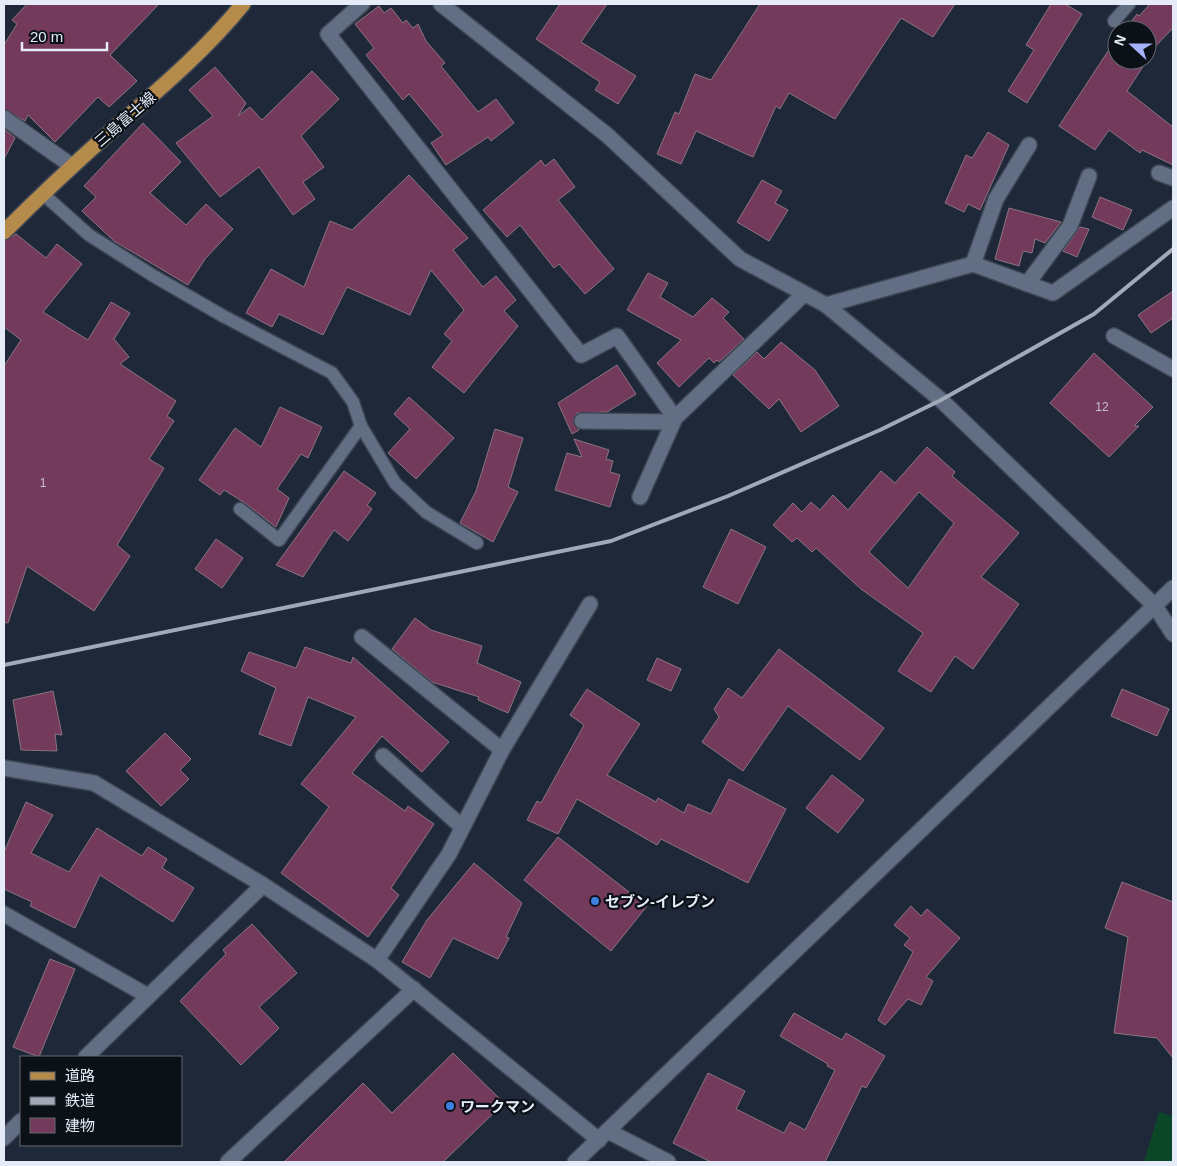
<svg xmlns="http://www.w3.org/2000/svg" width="1177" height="1166" viewBox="0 0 1177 1166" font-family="Arial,'Noto Sans JP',sans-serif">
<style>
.green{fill:#0c4629}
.building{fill:#733a5b;stroke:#8c7480;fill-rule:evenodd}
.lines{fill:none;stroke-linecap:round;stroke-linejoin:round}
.lane-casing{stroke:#3d4554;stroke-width:15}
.street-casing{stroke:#3d4554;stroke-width:18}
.secondary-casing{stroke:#3d4554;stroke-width:18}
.primary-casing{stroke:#3d4554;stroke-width:18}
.lane{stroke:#626e83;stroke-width:12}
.street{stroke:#626e83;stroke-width:15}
.secondary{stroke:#626e83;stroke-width:15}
.primary{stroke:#b48b4b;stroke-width:15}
.rail{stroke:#a1a9b7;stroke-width:4}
.shop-dot{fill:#3f7fe0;stroke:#0c1118;stroke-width:2}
.labels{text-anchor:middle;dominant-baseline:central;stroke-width:4.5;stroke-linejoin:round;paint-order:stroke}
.number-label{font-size:12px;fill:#c8c0d1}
.street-label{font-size:15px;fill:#e5ecf8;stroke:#0c1118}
.poi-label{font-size:15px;font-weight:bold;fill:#e5ecf8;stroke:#0c1118;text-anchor:start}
</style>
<rect width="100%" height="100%" fill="#1e2839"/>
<polygon class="green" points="1159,1112 1173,1116 1173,1162 1144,1162"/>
<g class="building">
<polygon points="27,4 159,4 110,55 137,81 109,107 98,97 55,142 28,115 25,121 4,109 4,45 17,24 12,20"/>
<polygon points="560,4 607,4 581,42 636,76 618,104 595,90 600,82 536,39"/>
<polygon points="760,4 955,4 933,37 901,18 835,119 789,93 780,109 776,106 753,157 696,131 681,164 657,154 675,112 679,114 695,74 711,80"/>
<polygon points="1051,4 1065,4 1082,14 1027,103 1008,91 1034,50 1026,45"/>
<polygon points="1150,4 1173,4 1173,28 1147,55 1147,30 1125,30 1137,14 1139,16"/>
<polygon points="379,6 384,13 391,8 403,23 406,20 413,28 418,24 426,41 445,63 441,66 478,112 496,99 514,123 491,141 488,137 446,165 431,143 443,135 409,94 403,100 366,55 374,48 355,24"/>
<polygon points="1117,41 1117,60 1142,60 1139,63 1144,65 1127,91 1173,127 1173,165 1142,150 1140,153 1109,130 1095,150 1059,126 1112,45"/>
<polygon points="215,67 246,103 238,116 250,107 262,120 312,71 339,99 301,136 324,167 303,182 315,199 293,215 259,167 220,197 176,143 213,116 189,90"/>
<polygon points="143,123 181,162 150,193 186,225 206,204 233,229 205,259 188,285 114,241 82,211 96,197 84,186"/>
<polygon points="4,129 15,138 4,159"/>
<polygon points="988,132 1009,145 980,210 968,204 964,212 945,203 966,155 972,158"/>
<polygon points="554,159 575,187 558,200 614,269 585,294 559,264 554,268 520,225 507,237 483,210 541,160 545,166"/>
<polygon points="409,175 468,238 453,250 483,287 496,276 516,300 504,311 518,326 464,393 432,367 452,341 444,334 464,310 431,270 410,315 347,287 323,335 279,314 272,327 246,313 271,269 304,287 330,221 352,230"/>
<polygon points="762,180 782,191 775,203 788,210 769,241 737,222"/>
<polygon points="1100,197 1132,210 1123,230 1092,217"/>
<polygon points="1009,208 1061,222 1045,243 1035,239 1032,253 1023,251 1019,266 995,259"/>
<polygon points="1080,227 1089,229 1077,257 1063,251"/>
<polygon points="16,234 46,258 57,244 82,264 43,312 88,340 111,302 130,313 114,339 129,357 120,364 176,401 167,416 174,421 149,459 164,468 117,545 130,556 94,611 27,566 8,623 4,622 4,366 21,340 4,327 4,241"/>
<polygon points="648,273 668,283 660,297 693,317 712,298 729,312 723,318 744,339 719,362 717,360 714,363 709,358 679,387 657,363 681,340 627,310"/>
<polygon points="1173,291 1173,318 1151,333 1138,315"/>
<polygon points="781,342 815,370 839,406 801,432 779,399 769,409 733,375 757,352 764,359"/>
<polygon points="1094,353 1153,407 1134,426 1139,426 1109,457 1050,403"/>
<polygon points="617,365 636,394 607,412 577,413 573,421 579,430 572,434 558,403"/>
<polygon points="409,397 454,438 416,479 388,453 410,429 394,414"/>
<polygon points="280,407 322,427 308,458 301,454 277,489 289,498 276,527 245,503 224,490 220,495 199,480 235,428 261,447"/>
<polygon points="495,429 523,438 508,487 518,492 493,542 460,523 476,491"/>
<polygon points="574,439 609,450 606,459 613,461 610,472 620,475 610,507 555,490 567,453 582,457"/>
<path d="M927,447l28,25 -3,4 67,57 -38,44 38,27 -46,65 -18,-13 -24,36 -33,-21 25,-38 -62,-44 -45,-41 -4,4 -15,-14 -5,4 -19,-17 20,-22 9,9 9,-10 9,8 13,-15 15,15 33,-39 14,12zM919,492l35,31 -46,65 -39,-36z"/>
<polygon points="344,471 376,493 367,505 372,509 348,541 334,530 303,577 276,565"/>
<polygon points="731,529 766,547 738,604 703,587"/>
<polygon points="216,539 243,558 222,588 195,569"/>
<polygon points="415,618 431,630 482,646 477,663 521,682 508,713 478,700 479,697 432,682 392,649"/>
<polygon points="305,647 351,663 353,657 449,742 422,772 382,736 352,773 405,811 408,806 434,824 391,888 399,895 368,937 281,873 329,807 301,784 356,717 308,697 291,746 259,734 276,688 241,671 249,652 296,668"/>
<polygon points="779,649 884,728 860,760 788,706 743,771 702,742 719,717 714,709 728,688 742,698"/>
<polygon points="657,658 681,669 671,691 647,680"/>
<polygon points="587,689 640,724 607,775 656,802 658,798 684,813 688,804 711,814 729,779 786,809 748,883 661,839 657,845 577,799 558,834 527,820 537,801 541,803 584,725 570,715"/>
<polygon points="1122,689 1169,709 1157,736 1111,716"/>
<polygon points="53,691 62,735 55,734 57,751 21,750 13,700"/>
<polygon points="165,733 191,759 180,770 189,779 161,806 126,771"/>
<polygon points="832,775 864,800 838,833 806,808"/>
<polygon points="26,802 53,815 31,853 69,872 97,828 142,856 148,847 167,859 162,868 194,888 173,922 100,875 75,928 30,906 32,902 4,889 4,852"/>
<polygon points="558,837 647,906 611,951 524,880"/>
<polygon points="474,863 522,903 506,937 509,938 498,959 453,938 430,978 402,962 427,920"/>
<polygon points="1122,882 1173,902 1173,1058 1157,1038 1114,1033 1128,937 1105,928"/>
<polygon points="911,906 921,916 927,909 960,938 926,977 933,981 921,1005 908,999 885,1025 878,1020 913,952 904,945 910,938 894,925"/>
<polygon points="252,924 297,973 259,1007 279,1028 241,1065 180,1001 226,954 223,950"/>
<polygon points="50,959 75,969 39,1057 13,1047"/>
<polygon points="794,1013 842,1040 846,1033 885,1056 866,1088 862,1086 825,1162 711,1162 673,1143 708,1073 745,1091 736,1109 784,1133 790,1122 805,1130 835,1070 827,1066 828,1064 780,1036"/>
<polygon points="453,1053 504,1103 443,1162 284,1162 363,1083 392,1113"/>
</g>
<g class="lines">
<g class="lane-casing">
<g id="lane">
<polyline points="1114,21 1129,4"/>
<polyline points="43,194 89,235 152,275 223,316 332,373 353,402 361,426 395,483 426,512 477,543"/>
<polyline points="240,509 279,540 361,426"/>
</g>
</g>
<g class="street-casing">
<g id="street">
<polyline points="362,4 328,34 581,355 617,336 675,418"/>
<polyline points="441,4 607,135 740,259 826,305 941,400 1155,606 1173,634"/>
<polyline points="4,118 72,166"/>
<polyline points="1159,173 1173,178"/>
<polyline points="973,264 996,199 1029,145"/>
<polyline points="1027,284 1070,226 1089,176"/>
<polyline points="826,305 973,264 1053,293 1173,208"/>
<polyline points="1114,336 1173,369"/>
<polyline points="582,421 673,422"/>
<polyline points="640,497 675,418 803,295"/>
<polyline points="362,637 502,750"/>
<polyline points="383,756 462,827"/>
<polyline points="4,768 94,783 263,885 377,960 599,1140"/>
<polyline points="4,914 148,996"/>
<polyline points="377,960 449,854 502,750 590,604"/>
<polyline points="86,1057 263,885"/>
<polyline points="608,1131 668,1162"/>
<polyline points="4,1138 21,1121"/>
<polyline points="228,1162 414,989"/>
</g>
</g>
<g class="secondary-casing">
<polyline id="secondary" points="575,1162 1173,588"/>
</g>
<g class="primary-casing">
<path id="primary" d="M4,232c34,-34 69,-67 105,-99 47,-41 95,-81 134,-129"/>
</g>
<use href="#lane" class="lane"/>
<use href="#street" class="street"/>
<use href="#secondary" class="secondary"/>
<use href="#primary" class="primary"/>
<polyline class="rail" points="4,665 611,541 728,496 880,430 941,400 1094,314 1173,249"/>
</g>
<g class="shop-dot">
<circle cx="595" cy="901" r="5"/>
<circle cx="450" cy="1106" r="5"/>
</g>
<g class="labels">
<g class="number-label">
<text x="1102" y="407">12</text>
<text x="43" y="483">1</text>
</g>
<g class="street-label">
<text transform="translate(125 119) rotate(-41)">三島富士線</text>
</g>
<g class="poi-label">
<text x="605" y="901">セブン-イレブン</text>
<text x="460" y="1106">ワークマン</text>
</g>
</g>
<rect width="1177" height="1166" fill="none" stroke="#e5ecf8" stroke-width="10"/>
<rect x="20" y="1056" width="162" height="90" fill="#0c1118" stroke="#636972"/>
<rect x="30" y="1072" width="25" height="8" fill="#b48b4b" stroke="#636972"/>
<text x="65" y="1081" font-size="15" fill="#e5ecf8">道路</text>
<rect x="30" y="1097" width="25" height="8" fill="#a1a9b7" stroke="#636972"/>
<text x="65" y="1106" font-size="15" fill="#e5ecf8">鉄道</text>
<rect x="30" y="1118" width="25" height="15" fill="#733a5b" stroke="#636972"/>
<text x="65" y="1131" font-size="15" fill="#e5ecf8">建物</text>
<g transform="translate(1132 45) rotate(291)"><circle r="24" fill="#0c1118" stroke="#636972"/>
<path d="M0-4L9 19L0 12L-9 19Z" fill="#a5b1fc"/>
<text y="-8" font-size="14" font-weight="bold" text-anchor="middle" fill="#e5ecf8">N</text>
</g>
<path d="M22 42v8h85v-8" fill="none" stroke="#e5ecf8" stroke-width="2.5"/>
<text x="30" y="42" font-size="15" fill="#e5ecf8" stroke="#0c1118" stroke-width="4" paint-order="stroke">20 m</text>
</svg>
